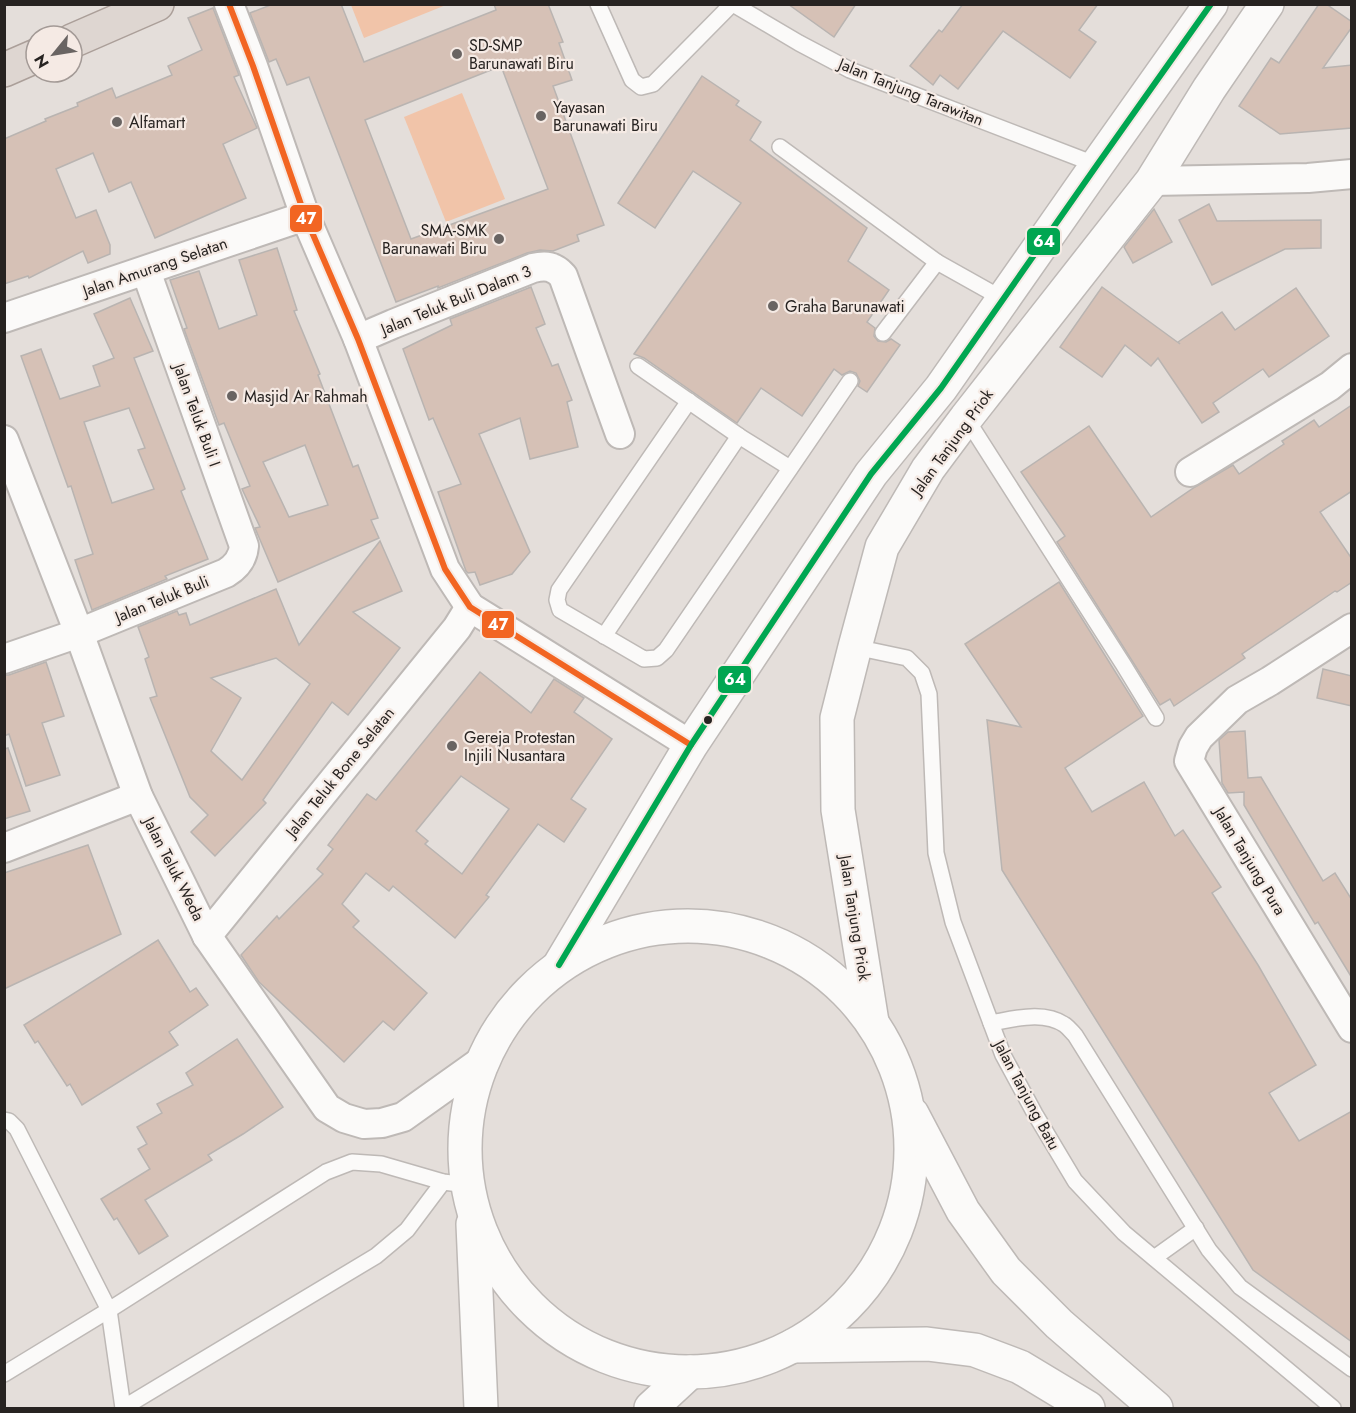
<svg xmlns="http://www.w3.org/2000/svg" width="1356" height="1413" viewBox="0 0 1356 1413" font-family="Jost,sans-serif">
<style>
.green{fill:#f1c4a9}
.building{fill:#d6c1b6;stroke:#b9b4b1;stroke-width:1.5;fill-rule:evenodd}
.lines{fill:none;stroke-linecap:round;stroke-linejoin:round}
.lane-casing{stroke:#beb9b6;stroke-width:18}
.street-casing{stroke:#beb9b6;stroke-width:32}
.secondary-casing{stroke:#beb9b6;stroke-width:36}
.highway-casing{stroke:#ab9f99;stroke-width:36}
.lane{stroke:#fbfaf9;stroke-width:15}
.street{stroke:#fbfaf9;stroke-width:28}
.secondary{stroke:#fbfaf9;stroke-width:33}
.highway{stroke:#ded6d1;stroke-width:33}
.bus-1-casing{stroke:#f5eae4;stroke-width:10}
.bus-2-casing{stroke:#f5eae4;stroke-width:10}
.bus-1{stroke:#f26522;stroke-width:6}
.bus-2{stroke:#00a651;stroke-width:6}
.poi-dot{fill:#696462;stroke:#f5eae4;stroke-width:2}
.bus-dot{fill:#272321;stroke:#f5eae4;stroke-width:2}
.labels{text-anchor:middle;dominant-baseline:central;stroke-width:4.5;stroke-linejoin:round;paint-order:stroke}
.poi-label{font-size:16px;fill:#272321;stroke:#f5eae4;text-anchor:start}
.street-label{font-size:16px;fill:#272321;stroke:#f5eae4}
.line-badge{stroke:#f5eae4;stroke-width:2}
.badge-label{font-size:16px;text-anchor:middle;font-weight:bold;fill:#fff}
</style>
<rect width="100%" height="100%" fill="#e4deda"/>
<g class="green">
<polygon points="351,5 446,5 364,38"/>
<polygon points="462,93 505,199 446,222 404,117"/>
</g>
<g class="building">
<path d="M273,4h68l23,58 132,-52 -2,-6h54l15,38 -4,1 13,37 -19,6 51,139 -27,10 2,6 -26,10 -13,-1 -13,3 -89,35v-2l-42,16 -87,-225 -22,8 -11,-26 -7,3 -19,-49zM501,66l47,123 -137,50 -46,-119z"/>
<polygon points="788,4 856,4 834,37"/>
<polygon points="963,4 1098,4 1079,30 1096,42 1070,78 1003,31 958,89 940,75 933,85 910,66 939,30 942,32"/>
<polygon points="1319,4 1326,4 1352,22 1352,27 1323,68 1352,65 1352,128 1280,134 1239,106 1271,58 1279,63"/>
<polygon points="213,8 239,75 234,77 257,128 223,144 246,198 155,238 131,182 109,192 93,153 56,169 76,218 96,210 110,245 110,254 88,263 83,251 29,278 28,276 4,284 4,139 46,121 45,119 78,106 77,103 112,88 116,98 172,75 168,66 202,50 188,18"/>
<polygon points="702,76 739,101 736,105 761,122 750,140 867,228 848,261 889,290 867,322 875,328 874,336 878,341 886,342 891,339 900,345 867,392 858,386 860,381 856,373 850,371 842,375 834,369 802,416 761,388 737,423 644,358 634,354 741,203 693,171 655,228 618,203"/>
<polygon points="1209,204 1217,221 1321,220 1321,248 1285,249 1212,285 1179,220"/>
<polygon points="1154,209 1172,242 1133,263 1124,247"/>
<path d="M277,248l20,62 -3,1 26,63 -2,1 35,92 5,-2 20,53 -7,2 8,18 -101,44 -23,-54 5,-1 -18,-38 8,-3 -26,-63 -5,2 -35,-96 3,-1 -17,-48 29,-9 20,58 38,-14 -18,-55zM305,445l23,60 -39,12 -26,-55z"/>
<polygon points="531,287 545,324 536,328 552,366 558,364 572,400 567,402 578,447 530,459 520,418 479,434 530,552 512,574 480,585 475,572 468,573 466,571 438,492 461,484 433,418 429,420 403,349 452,325 450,319"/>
<polygon points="1102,287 1180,344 1178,342 1222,312 1235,330 1296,288 1329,336 1269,377 1263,369 1213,403 1219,412 1202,423 1158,358 1151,366 1125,345 1102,377 1060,347"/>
<path d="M130,298l23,53 -19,7 51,131 -4,2 27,68 -43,17 2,3 -75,31 -17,-50 18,-6 -22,-68 -3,1 -47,-131 20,-7 19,50 40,-13 -7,-20 21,-8 -20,-44zM129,408l16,40 -7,2 16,39 -42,14 -28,-81z"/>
<polygon points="1352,405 1352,491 1320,512 1352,559 1352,582 1337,592 1335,591 1242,654 1245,658 1174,706 1170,699 1160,705 1057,542 1065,536 1021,472 1089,426 1151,517 1195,487 1233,465 1239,474 1284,444 1282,441 1314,420 1319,427"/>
<path d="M380,541l22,50 -49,21 47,36 -52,67 -16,-13 -69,98 3,3 -51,53 -24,-24 17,-17 -18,-18 -40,-99 7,-2 -12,-37 4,-2 -11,-30 39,-16 2,4 7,-2 4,12 86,-36 23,56zM276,658l34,26 -68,96 -31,-29 30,-53 -30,-20z"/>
<polygon points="1059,582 1143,716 1065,768 1092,812 1144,782 1175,836 1183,830 1221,887 1212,893 1258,965 1316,1065 1269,1093 1299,1141 1352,1111 1352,1342 1253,1270 1002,870 987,720 1021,727 965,644"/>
<polygon points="46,662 64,716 42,723 60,775 26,786 9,734 4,736 4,675 9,675"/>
<polygon points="1323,669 1352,676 1352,706 1317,698"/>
<path d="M480,672l51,41 23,-34 30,19 -10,14 38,27 -41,60 15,10 -22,33 -26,-18 -52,71 3,2 -34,41 -62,-52 -4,5 -23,-18 -24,31 17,17 -6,6 74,66 -33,37 -11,-9 -39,41 -85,-80 -18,-27 36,-39 2,3 44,-45 -6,-5 16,-20 -5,-4 39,-51 9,6zM461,776l48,33 -47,65 -37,-30 3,-3 -12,-10z"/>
<polygon points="1245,731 1248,778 1261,777 1323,881 1335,873 1352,900 1352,978 1318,922 1315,924 1244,805 1244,792 1228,793 1222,783 1219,740 1228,732"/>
<polygon points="8,748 30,811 4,819 4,749"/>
<polygon points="88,845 121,934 4,989 4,873"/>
<polygon points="158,940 190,992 196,988 208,1005 169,1032 178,1045 82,1105 70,1084 67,1086 38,1041 35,1043 24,1025"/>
<polygon points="237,1039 283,1107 243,1134 208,1155 212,1160 145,1200 168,1236 139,1254 117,1218 114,1220 101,1199 150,1169 138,1149 147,1144 137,1127 162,1113 157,1104 193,1085 186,1073"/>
</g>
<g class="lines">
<g class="lane-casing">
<g id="lane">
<polyline points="598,4 632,80 641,87 653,84 732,4"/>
<polyline points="733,4 799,43 850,70 1097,165"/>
<polyline points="780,147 937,262"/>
<polyline points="883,333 937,262 1003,299"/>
<polyline points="638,366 739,436 790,468"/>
<polyline points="689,401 559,590 557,600 560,610 644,659 657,658 666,650 850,381"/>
<polyline points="966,418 1123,664 1156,718"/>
<polyline points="604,636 739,436"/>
<polyline points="855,647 907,658 922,673 929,694 936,853 953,922 1003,1055 1035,1114 1075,1181 1124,1233 1333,1408"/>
<path d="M991,1023c23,-4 53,-13 74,2 4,3 7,7 10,10l134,215 31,37 112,82"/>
<polyline points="4,1120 9,1121 17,1129 109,1310 123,1408"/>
<polyline points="1154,1258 1196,1228"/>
<polyline points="4,1374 109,1310 326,1172 352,1162 381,1164 443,1182 468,1185"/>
<polyline points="123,1408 376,1256 407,1230 443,1182"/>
</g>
</g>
<g class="street-casing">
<g id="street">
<polyline points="229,4 253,66 305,216 358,339 445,569 470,607 691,745"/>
<polyline points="1152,181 1308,178 1352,174"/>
<polyline points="4,318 305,216"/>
<path d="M358,339l35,-15 140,-56c13,-3 21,-2 30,8l57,158"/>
<polyline points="4,440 79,633 138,796 207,936 327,1108 344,1118 364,1124 382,1123 403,1117 483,1060"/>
<polyline points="1190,472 1330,386 1352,368"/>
<polyline points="1352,628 1270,681 1237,700 1199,737 1193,747 1189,761 1352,1028"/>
<path d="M4,659l75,-26 147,-60c10,-6 17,-15 18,-27l-98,-275"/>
<polyline points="4,848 138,796"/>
<polyline points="207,936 457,628 470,607"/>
</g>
</g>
<g class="secondary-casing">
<g id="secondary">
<circle cx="688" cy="1149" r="223"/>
<polyline points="561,963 691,745 871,474 941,388 1097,165 1211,4"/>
<polyline points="872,1022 838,810 837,718 855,647 882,547 928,469 966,418 1152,181 1209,89 1267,4"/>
<polyline points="912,1114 963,1211 1006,1271 1059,1324 1156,1408"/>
<polyline points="473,1224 481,1408"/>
<polyline points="793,1346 927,1344 975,1350 1020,1367 1088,1408"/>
<polyline points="651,1408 690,1372"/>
</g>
</g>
<g class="highway-casing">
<g id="highway">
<polyline points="72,41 157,4"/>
<polyline points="4,70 36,56"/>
</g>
</g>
<use href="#lane" class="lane"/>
<use href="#street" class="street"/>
<use href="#secondary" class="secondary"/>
<use href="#highway" class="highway"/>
<g class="bus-1-casing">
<polyline id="bus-1" points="229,4 253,66 305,216 358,339 445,569 470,607 691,745"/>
</g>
<g class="bus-2-casing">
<polyline id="bus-2" points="559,965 691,745 871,474 941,388 1097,165 1211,4"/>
</g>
<use href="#bus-1" class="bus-1"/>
<use href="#bus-2" class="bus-2"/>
</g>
<g class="poi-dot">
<circle cx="457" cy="54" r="6"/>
<circle cx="541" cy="116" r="6"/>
<circle cx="117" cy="122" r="6"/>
<circle cx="499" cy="239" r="6"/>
<circle cx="773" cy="306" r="6"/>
<circle cx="232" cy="396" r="6"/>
<circle cx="452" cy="746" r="6"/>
</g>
<circle class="bus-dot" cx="708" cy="720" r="5"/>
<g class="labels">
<g class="poi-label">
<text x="469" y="45">SD-SMP<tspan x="469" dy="18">Barunawati Biru</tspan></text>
<text x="553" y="107">Yayasan<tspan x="553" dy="18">Barunawati Biru</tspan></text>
<text x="129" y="122">Alfamart</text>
<text x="487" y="230" text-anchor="end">SMA-SMK<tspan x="487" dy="18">Barunawati Biru</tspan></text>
<text x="785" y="306">Graha Barunawati</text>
<text x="244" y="396">Masjid Ar Rahmah</text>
<text x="464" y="737">Gereja Protestan<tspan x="464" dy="18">Injili Nusantara</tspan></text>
</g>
<g class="street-label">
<text transform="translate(911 92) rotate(22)">Jalan Tanjung Tarawitan</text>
<text transform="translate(155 267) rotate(-19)">Jalan Amurang Selatan</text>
<text transform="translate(456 300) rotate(-22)">Jalan Teluk Buli Dalam 3</text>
<text transform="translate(197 415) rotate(70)">Jalan Teluk Buli I</text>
<text transform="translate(952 442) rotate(-54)">Jalan Tanjung Priok</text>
<text transform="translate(162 599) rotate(-22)">Jalan Teluk Buli</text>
<text transform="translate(340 772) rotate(-51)">Jalan Teluk Bone Selatan</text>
<text transform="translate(1250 861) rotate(59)">Jalan Tanjung Pura</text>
<text transform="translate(174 869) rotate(63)">Jalan Teluk Weda</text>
<text transform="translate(855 918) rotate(81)">Jalan Tanjung Priok</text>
<text transform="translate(1027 1095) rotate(62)">Jalan Tanjung Batu</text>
</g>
</g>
<g class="line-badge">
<rect x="289" y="204" width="34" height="29" rx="6" fill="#f26522"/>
<rect x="1026" y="227" width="35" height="29" rx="6" fill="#00a651"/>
<rect x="481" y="610" width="34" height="29" rx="6" fill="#f26522"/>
<rect x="717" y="665" width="35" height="29" rx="6" fill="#00a651"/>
</g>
<g class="badge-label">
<text x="306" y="224">47</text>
<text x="1044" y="247">64</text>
<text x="498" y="630">47</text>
<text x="735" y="685">64</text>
</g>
<rect width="1356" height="1413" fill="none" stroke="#272321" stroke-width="12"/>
<g transform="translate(54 54) rotate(240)"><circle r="28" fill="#f5eae4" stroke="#a39a96" stroke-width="1.5"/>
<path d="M0-4.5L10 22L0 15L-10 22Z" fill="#696462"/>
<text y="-9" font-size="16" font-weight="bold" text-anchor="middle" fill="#272321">N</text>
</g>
</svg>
